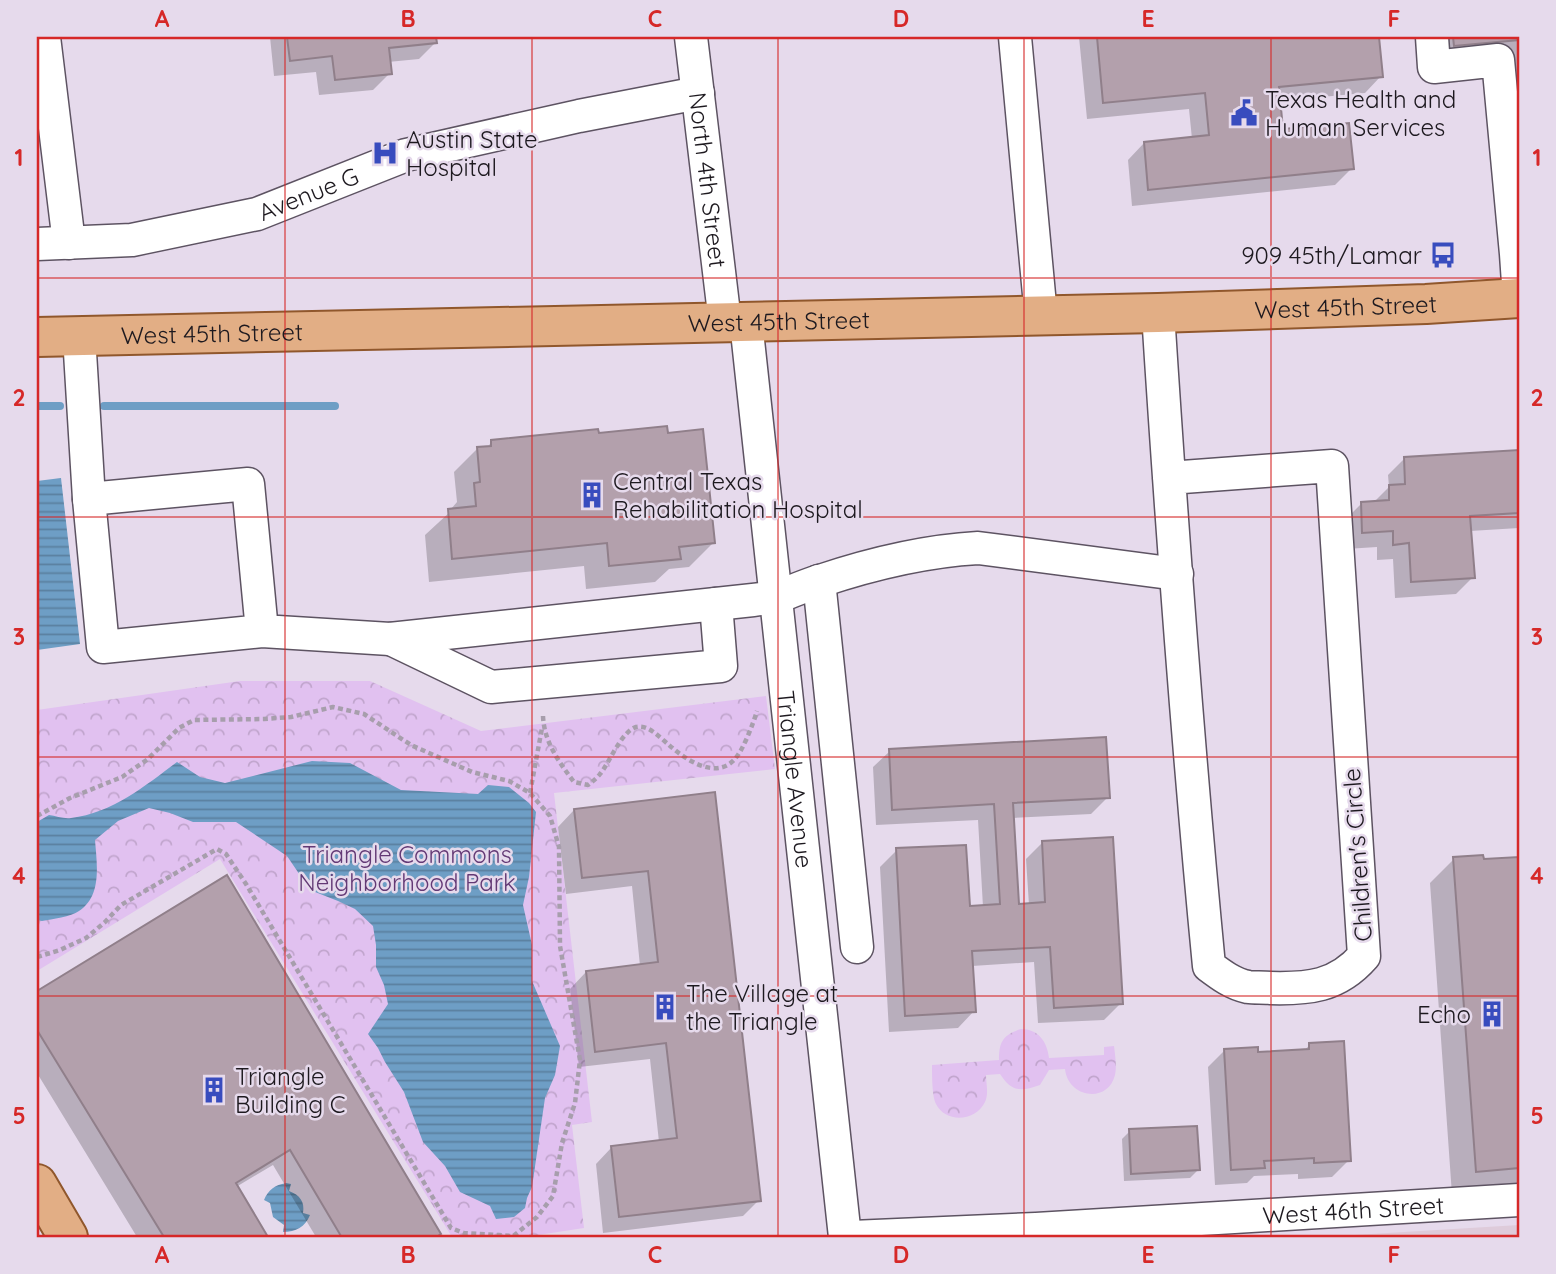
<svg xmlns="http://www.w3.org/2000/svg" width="1556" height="1274" viewBox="0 0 1556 1274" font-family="Quicksand,sans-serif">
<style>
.commercial{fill:#decbda}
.park{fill:url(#park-crowns)}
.water{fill:url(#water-rules)}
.shadow{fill:#0003}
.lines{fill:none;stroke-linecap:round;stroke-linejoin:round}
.stream{stroke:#6e9ec5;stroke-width:8}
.building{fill:#b3a0ac;stroke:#907f8a;stroke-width:2}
.minor-casing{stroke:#5d5362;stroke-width:35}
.major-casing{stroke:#90572c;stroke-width:42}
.path{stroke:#a79eac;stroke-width:4.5;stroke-dasharray:5 3.5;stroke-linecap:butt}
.minor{stroke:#fff;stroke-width:32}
.major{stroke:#e2ae85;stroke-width:38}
.grid{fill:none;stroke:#d62828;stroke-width:2;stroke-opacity:0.55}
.labels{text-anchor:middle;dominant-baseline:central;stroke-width:5;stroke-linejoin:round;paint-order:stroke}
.poi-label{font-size:24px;fill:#1d191f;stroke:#e6daec;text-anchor:start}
.street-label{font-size:24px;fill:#1d191f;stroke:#e6daec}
.park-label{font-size:24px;fill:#633975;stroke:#e6daec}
.neatline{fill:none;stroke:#d62828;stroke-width:2.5}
.grid-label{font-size:23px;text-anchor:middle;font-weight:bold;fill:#d62828}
</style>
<defs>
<pattern id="park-crowns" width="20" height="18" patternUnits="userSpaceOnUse" patternTransform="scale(1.75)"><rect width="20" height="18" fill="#e1c1f0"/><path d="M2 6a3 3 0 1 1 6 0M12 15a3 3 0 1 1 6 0" fill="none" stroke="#c1a5cd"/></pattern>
<pattern id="water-rules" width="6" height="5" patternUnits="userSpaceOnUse" patternTransform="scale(1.75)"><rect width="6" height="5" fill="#6e9ec5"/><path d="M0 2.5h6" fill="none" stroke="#5a809f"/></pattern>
</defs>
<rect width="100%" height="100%" fill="#e6daec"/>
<polygon class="commercial" points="1519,1225 1519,1237 1322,1237"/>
<g class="park">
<polygon points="240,681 370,681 481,731 766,696 775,769 554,793 592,1122 572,1125 584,1228 525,1237 452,1237 220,859 37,971 37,710"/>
<path d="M1021,1029c17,0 26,12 28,29l55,-3v-8l10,-1c1,9 3,20 1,29 -7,29 -47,23 -50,-6l-16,1 -9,15c-20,7 -28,7 -40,-11l-14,1c0,8 3,19 -1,27 -9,19 -39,22 -49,2 -4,-8 -4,-29 -4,-39l67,-5c0,-17 3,-25 22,-31z"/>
</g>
<g class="water">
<polygon points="61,478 80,644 37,650 37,481"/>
<path d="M312,761l38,2 51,27 77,4 10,-9 21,2 20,16 7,9 -7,65 -6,28 9,40v36l28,65 -5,29 -10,23 -13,89 -5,11 -2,10 -11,9 -18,2 -6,-13 -30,-14 -15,-26 -22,-24 -19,-50 -19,-30 -7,-14 -10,-14 20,-30 -4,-19 -8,-18v-22l-3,-19 -18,-17 -17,-8 -28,-11 -23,-34 -51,-34h-43l-23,-9 -21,-5 -31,13 -23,19c2,25 7,56 -16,71 -8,6 -27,8 -37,10l-5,-1v-98l12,-7c7,1 15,4 22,3 41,-5 74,-32 106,-56l23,15 25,6z"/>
<path d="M286,1183l5,1 -2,7c11,4 16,11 14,22l7,2c-5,12 -14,17 -27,17l1,-7 -11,-8 -3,-14 -6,-3c4,-10 11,-15 22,-17z"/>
</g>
<g class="shadow">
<polygon points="270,37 434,37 435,43 419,59 388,62 390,73 373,90 319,95 316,72 274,76"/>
<polygon points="1079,37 1377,37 1381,76 1365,93 1278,101 1281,131 1352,168 1335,185 1132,206 1128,160 1144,143 1192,139 1189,109 1087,119"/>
<polygon points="1435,37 1519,37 1519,136 1511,55 1438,62"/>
<polygon points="597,435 713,543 689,567 669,569 655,582 586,589 584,566 429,582 425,535 451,511 451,509 457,502 454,472 478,448 486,448 492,442"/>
<polygon points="1519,451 1519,528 1470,531 1473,577 1456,594 1395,598 1393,559 1377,560 1377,547 1346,549 1345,520 1361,504 1373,503 1389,487 1388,475 1404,459"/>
<polygon points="890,751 1108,797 1091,814 1012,818 1017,906 1029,905 1026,859 1043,842 1121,1003 1104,1020 1038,1023 1034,962 972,966 974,1011 958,1028 889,1032 880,867 897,850 968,907 983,907 978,820 876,825 873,767"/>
<polygon points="714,794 759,1200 743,1216 603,1233 596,1164 612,1147 659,1142 650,1059 579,1067 570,989 586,972 640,966 632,886 566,894 558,827 574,810"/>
<polygon points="1454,859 1482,861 1519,859 1519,1188 1452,1195 1430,883"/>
<polygon points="226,878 439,1234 436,1237 316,1237 273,1165 236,1187 266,1237 137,1237 37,1073 37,993"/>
<polygon points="1310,1045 1349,1160 1332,1177 1298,1179 1298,1174 1254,1176 1247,1183 1215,1185 1208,1067 1224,1051 1256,1054 1303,1051"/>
<polygon points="1130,1131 1198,1170 1190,1178 1124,1181 1122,1139"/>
</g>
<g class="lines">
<g class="stream">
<polyline points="37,406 60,406"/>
<polyline points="104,406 335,406"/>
</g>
</g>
<g class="building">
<polygon points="287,37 436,37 437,43 389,48 392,74 335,80 332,56 290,61"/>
<polygon points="1097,37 1379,37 1383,77 1279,87 1283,129 1349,123 1354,169 1148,190 1144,142 1209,135 1205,93 1103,103"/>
<polygon points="1453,37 1519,37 1519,40 1454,46"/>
<polygon points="667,426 668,433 703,429 715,543 679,547 681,559 609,566 607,543 452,559 448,509 476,506 474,483 480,482 477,447 491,446 491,440 598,429 599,433"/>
<polygon points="1519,450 1519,513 1470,516 1475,578 1411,582 1409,543 1393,545 1393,531 1362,533 1361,502 1389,500 1389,485 1405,484 1404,457"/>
<polygon points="1106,737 1110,798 1013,803 1019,904 1045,902 1042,841 1113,837 1123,1004 1054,1008 1050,947 972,951 976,1012 905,1016 896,848 966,845 970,906 1000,904 994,804 892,810 889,749"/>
<polygon points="715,792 761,1201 619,1217 611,1146 677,1138 666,1043 595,1052 586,971 658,962 648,871 582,878 574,809"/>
<polygon points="1483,855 1484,859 1519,857 1519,1168 1476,1172 1453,857"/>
<polygon points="227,875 441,1234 436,1237 339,1237 341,1236 290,1150 236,1183 268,1237 164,1237 37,1030 37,991"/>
<polygon points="1344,1041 1351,1161 1314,1163 1314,1158 1264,1161 1265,1168 1231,1170 1224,1049 1258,1047 1258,1052 1309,1049 1309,1043"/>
<polygon points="1197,1126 1200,1170 1131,1174 1129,1129"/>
</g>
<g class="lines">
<g class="minor-casing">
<g id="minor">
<polyline points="44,37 69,243"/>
<path id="s1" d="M691,37l34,285"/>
<polyline points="1015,37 1041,316"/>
<polyline points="1432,37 1434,67 1498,60 1516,254 1519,298"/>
<path id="s2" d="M37,244l95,-4 125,-26 149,-59 173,-39 119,-23"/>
<path d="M1158,313c14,218 30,436 51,653 12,9 24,18 39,21 7,1 15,0 22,1 38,1 67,-1 94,-32l-32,-490 -163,12"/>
<path id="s3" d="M746,322l99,915"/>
<polyline points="79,336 89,499"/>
<polyline points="819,581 857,947"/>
<path d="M262,631l-14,-147 -159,15 14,148 159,-16 128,8 363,-39c9,-1 18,-2 27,-4 13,-5 26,-11 40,-15 51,-17 104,-30 158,-33l199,26"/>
<polyline points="391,639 491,687 721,666 716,604"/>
<path id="s4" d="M852,1237l184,-8 483,-29"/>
</g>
</g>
<g class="major-casing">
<g id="major">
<path id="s5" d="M37,337l1121,-24 268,-9 93,-6"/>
<polyline points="37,1184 68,1237"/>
</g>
</g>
<g class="path">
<path d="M543,716c1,26 16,46 31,66l14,3c5,-4 9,-7 12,-11 10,-12 21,-42 36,-47 12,-3 23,10 32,17 16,15 47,36 66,16 9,-9 19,-36 23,-49"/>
<polyline points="530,793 542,728"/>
<polyline points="37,816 70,798 122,777 148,759 179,728 194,720 264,719 291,717 333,707 364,714 411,745 472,772 509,781 530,793 550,816 559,847 560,946 580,1060 575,1103 562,1143 553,1196 537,1217 512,1237"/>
<polyline points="37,957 60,950 86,938 105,922 121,905 217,849 226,854 246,884 451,1228 464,1233 512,1236"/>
</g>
<use href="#minor" class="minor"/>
<use href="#major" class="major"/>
</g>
<path class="grid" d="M285,37v1200M532,37v1200M778,37v1200M1024,37v1200M1271,37v1200M37,278h1482M37,517h1482M37,757h1482M37,996h1482"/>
<defs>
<g id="civic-bare" transform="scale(2.1)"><path d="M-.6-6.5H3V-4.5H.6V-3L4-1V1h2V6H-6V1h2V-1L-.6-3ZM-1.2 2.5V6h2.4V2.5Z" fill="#384cbe" stroke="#e6daec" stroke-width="2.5" paint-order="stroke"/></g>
<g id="hospital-bare" transform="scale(2.1)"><path d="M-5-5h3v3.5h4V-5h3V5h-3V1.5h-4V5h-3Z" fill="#384cbe" stroke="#e6daec" stroke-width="2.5" paint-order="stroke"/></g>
<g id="bus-bare" transform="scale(2.1)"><path d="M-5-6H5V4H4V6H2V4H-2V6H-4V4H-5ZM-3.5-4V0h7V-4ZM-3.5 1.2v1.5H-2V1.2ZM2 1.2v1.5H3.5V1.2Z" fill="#384cbe" stroke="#e6daec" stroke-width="2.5" paint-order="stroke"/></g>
<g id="building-bare" transform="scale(2.1)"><path d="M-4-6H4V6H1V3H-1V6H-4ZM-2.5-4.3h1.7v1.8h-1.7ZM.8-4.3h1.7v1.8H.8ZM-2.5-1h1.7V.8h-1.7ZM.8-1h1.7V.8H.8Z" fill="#384cbe" stroke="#e6daec" stroke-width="2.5" paint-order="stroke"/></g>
</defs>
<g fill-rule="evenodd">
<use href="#civic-bare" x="1244" y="113"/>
<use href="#hospital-bare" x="385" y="153"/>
<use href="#bus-bare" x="1443" y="255"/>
<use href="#building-bare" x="592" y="495"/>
<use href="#building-bare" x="665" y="1007"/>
<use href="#building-bare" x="1492" y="1014"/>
<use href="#building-bare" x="214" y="1090"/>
</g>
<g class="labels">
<g class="poi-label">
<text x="1265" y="99">Texas Health and<tspan x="1265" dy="28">Human Services</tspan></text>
<text x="406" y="139">Austin State<tspan x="406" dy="28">Hospital</tspan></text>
<text x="1422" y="255" text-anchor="end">909 45th/Lamar</text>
<text x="613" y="481">Central Texas<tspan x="613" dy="28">Rehabilitation Hospital</tspan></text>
<text x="686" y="993">The Village at<tspan x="686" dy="28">the Triangle</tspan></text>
<text x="1471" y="1014" text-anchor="end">Echo</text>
<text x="235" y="1076">Triangle<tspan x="235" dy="28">Building C</tspan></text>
</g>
<g class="street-label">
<text stroke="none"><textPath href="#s1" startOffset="144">North 4th Street</textPath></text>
<text stroke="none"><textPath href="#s2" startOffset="278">Avenue G</textPath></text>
<text stroke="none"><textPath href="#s5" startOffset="1309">West 45th Street</textPath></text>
<text stroke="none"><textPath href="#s5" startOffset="742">West 45th Street</textPath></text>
<text stroke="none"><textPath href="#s5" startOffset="175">West 45th Street</textPath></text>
<text stroke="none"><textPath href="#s3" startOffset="460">Triangle Avenue</textPath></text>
<text transform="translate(1357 855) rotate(-94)">Children's Circle</text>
<text stroke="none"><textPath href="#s4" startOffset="502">West 46th Street</textPath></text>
</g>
<g class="park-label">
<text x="407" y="854">Triangle Commons<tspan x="407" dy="28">Neighborhood Park</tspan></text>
</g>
</g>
<rect width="1556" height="1274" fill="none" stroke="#e6daec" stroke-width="77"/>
<rect x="38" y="38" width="1480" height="1198" class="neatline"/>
<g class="grid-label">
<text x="162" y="27">A</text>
<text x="408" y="27">B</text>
<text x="655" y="27">C</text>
<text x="901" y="27">D</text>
<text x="1148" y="27">E</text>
<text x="1394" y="27">F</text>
<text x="19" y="166">1</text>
<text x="1537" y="166">1</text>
<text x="19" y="406">2</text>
<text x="1537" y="406">2</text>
<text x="19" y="645">3</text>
<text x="1537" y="645">3</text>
<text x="19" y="884">4</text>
<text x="1537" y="884">4</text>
<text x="19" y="1124">5</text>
<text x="1537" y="1124">5</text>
<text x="162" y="1263">A</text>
<text x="408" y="1263">B</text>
<text x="655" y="1263">C</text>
<text x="901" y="1263">D</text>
<text x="1148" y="1263">E</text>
<text x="1394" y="1263">F</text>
</g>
</svg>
